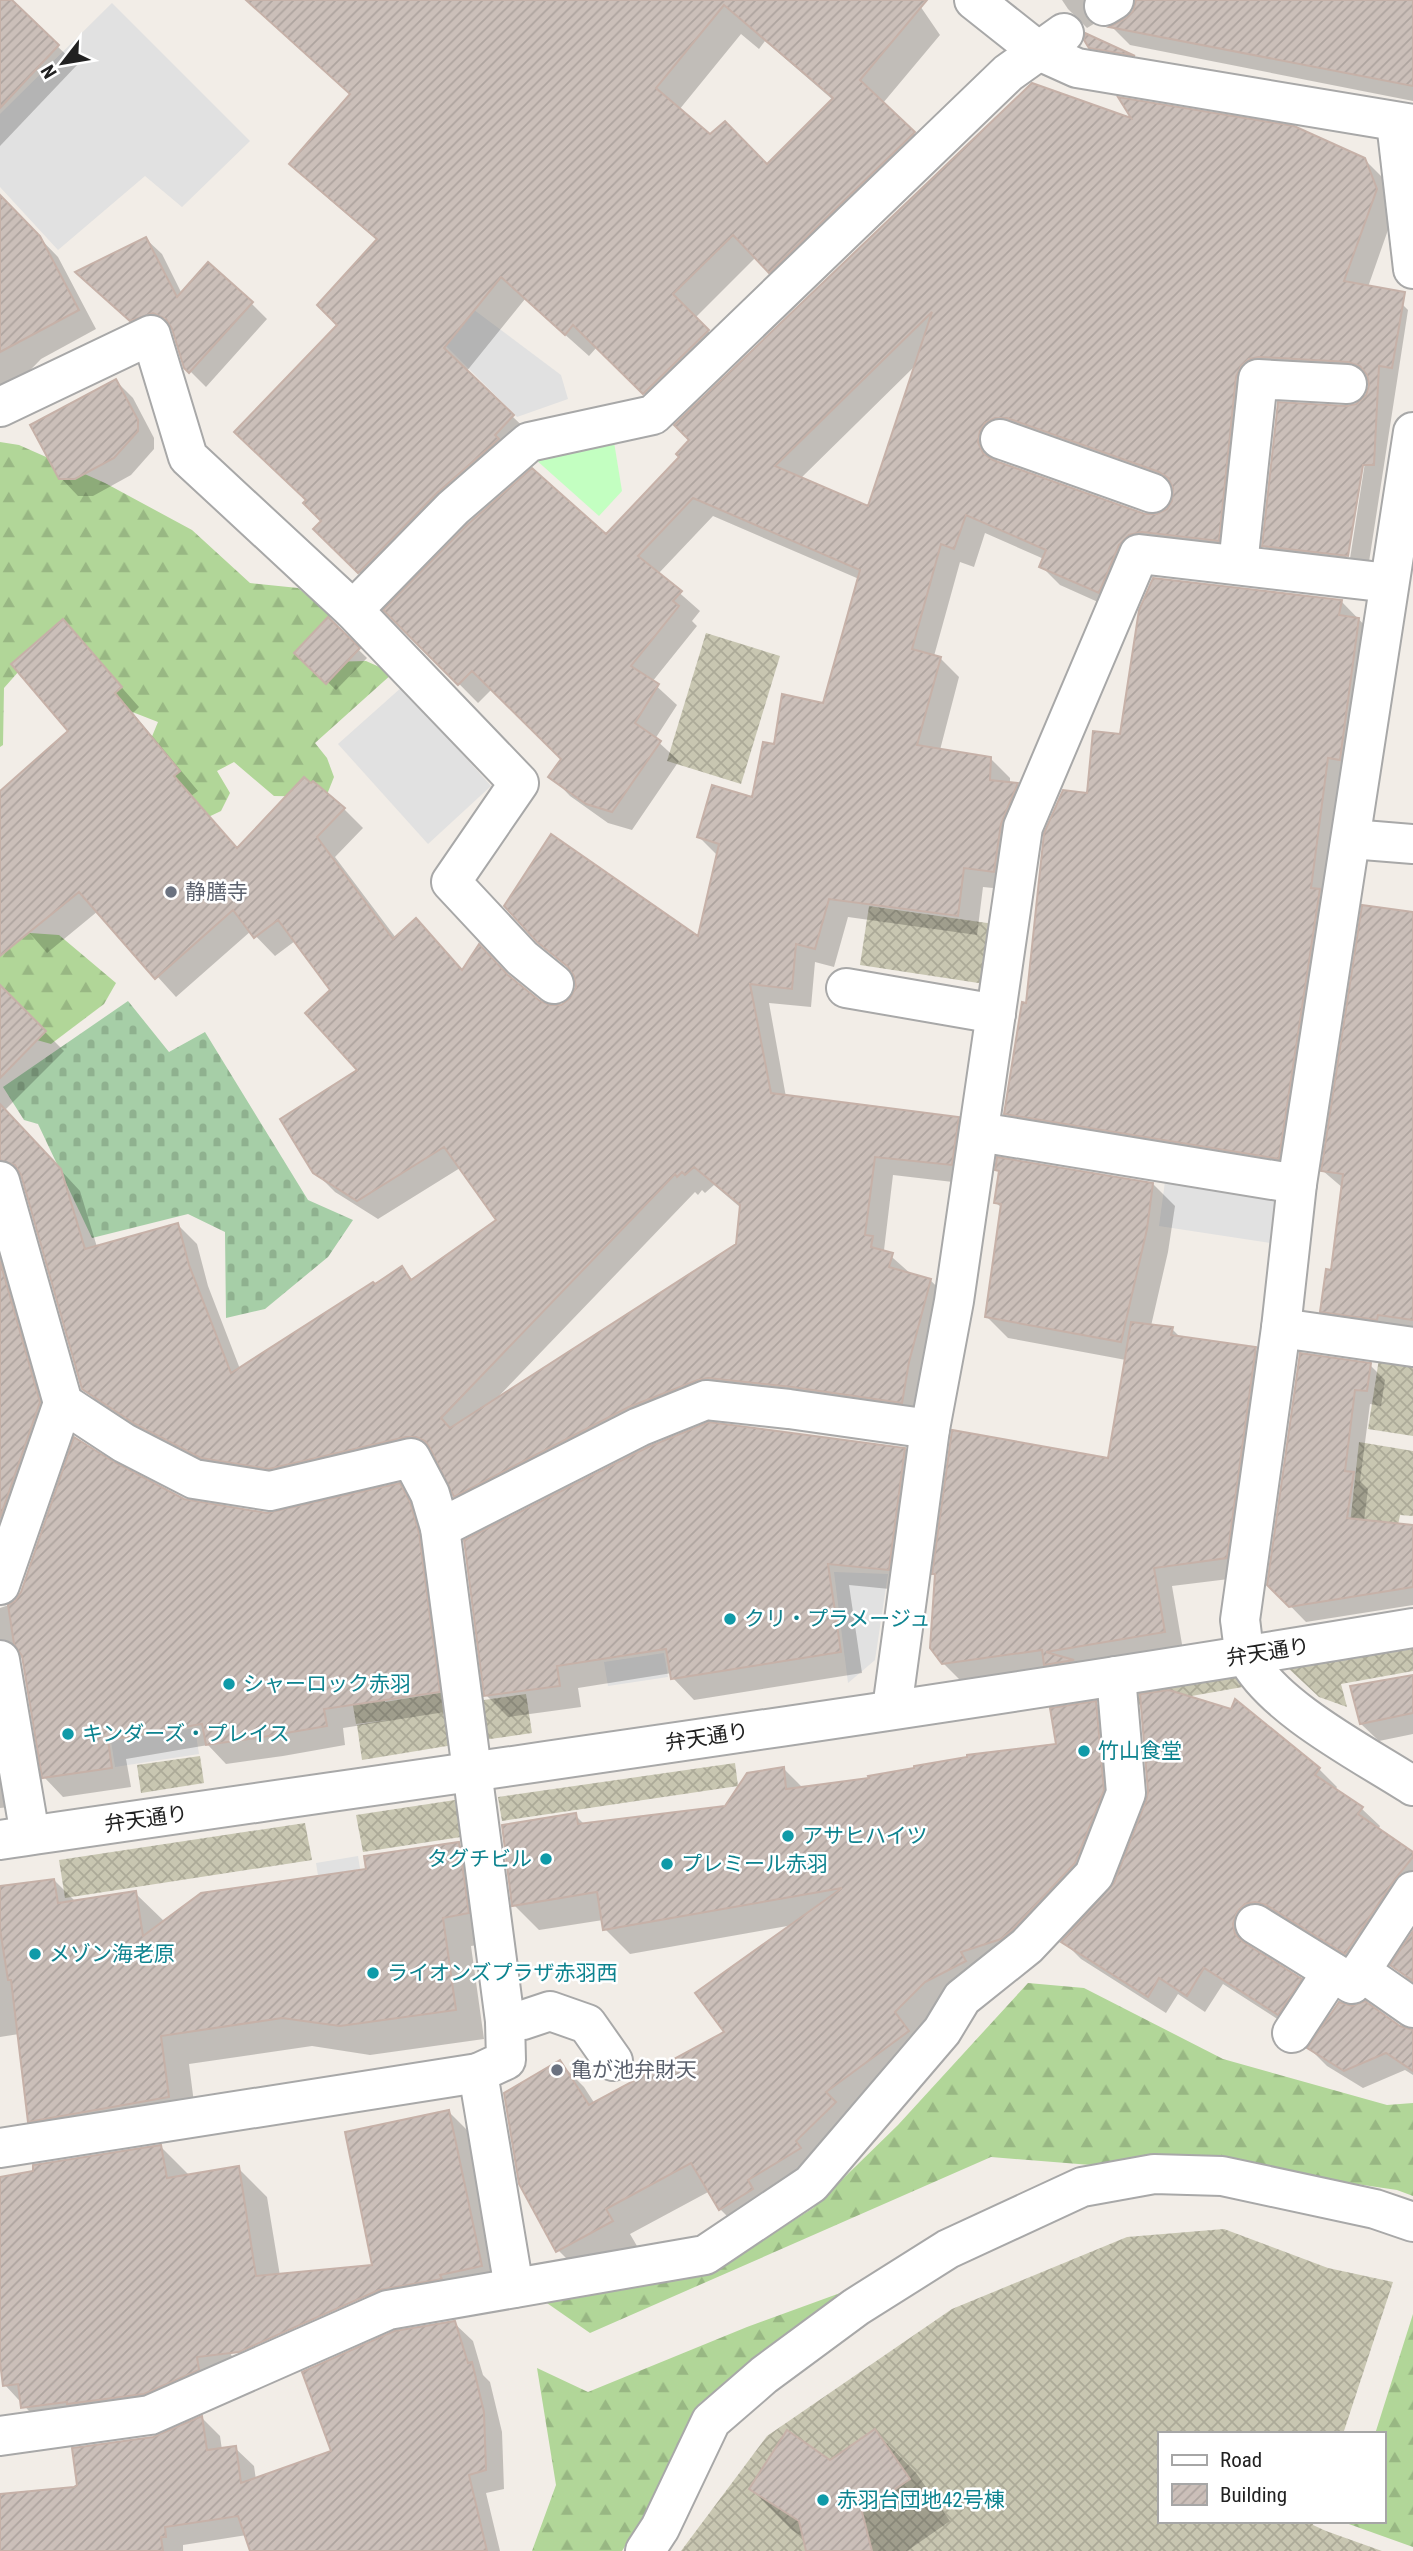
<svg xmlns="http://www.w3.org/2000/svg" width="1413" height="2551" viewBox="0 0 1413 2551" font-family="'Roboto Condensed','Noto Sans JP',sans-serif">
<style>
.construction{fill:url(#construction-cross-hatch)}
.forest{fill:url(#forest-firs)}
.cemetery{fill:url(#cemetery-stones)}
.park{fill:#c3ffc1}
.parking{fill:#e1e1e1}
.shadow{fill:#0003;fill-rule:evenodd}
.building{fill:url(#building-hatch);stroke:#c6b1a8;stroke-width:2;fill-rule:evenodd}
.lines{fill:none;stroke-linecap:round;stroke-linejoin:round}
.minor-casing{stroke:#a8a8a8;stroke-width:42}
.minor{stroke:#fff;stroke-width:38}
.worship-dot{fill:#6b7280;stroke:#fff;stroke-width:2.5}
.culture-dot{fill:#0f9aa8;stroke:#fff;stroke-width:2.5}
.labels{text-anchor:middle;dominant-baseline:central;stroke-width:5;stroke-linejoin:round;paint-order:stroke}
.worship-label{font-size:21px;fill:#5b616d;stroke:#fff;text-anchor:start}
.culture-label{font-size:21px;fill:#0d838f;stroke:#fff;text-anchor:start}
.street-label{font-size:21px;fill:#212121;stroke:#fff}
</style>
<defs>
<pattern id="construction-cross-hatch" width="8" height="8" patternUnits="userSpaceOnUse" patternTransform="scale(1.75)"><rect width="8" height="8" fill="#c8c6b1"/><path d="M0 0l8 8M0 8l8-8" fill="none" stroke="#acaa98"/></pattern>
<pattern id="forest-firs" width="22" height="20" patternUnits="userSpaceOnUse" patternTransform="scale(1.75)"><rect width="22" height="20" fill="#b1d698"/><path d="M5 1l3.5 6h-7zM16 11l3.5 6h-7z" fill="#98b783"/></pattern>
<pattern id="cemetery-stones" width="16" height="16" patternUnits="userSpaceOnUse" patternTransform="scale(1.75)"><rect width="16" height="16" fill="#a6cea7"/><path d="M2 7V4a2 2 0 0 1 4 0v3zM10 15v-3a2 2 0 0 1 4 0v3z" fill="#8fb18f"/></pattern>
<pattern id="building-hatch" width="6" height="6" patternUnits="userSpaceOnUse" patternTransform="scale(1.75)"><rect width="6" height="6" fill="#cbbfb9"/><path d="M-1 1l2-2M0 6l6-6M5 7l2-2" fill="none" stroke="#aea49f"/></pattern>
</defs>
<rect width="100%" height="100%" fill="#f2ede7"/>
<g class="construction">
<polygon points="706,633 780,656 741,784 667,761"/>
<polygon points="869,906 994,924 985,984 860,965"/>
<polygon points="1379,1359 1413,1365 1413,1436 1368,1429"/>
<polygon points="1359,1442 1413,1451 1413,1516 1400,1515 1386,1589 1342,1597"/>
<polygon points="1413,1649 1413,1671 1341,1684 1347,1707 1319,1697 1288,1668"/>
<polygon points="1246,1675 1254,1685 1129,1707 1126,1693"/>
<polygon points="381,1676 385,1702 445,1692 453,1745 362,1760 357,1725 387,1720 356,1724 349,1681"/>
<polygon points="526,1694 532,1733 476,1741 470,1702"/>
<polygon points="200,1756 204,1783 141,1793 137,1765"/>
<polygon points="735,1763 738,1786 502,1821 498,1797"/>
<polygon points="455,1800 461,1837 363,1852 356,1815"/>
<polygon points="305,1823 312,1860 65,1898 59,1860"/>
<polygon points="1224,2229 1328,2268 1393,2282 1343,2434 1159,2434 1159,2521 1314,2521 1313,2525 1326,2531 1382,2551 681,2551 767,2436 952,2309 1127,2237"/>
</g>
<g class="forest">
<polygon points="0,442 19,445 105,483 192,530 250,583 298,588 330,614 326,662 366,661 393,673 315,743 327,758 334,777 326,797 274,796 234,762 217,771 230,793 221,811 183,829 138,770 158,722 94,697 42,645 4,688 3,745 0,747"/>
<polygon points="16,932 59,935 116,983 104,1004 51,1044 12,1033 0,1021 0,940"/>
<polygon points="1028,1983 1084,1988 1223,2059 1387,2105 1413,2103 1413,2196 1397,2190 1160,2155 1091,2165 991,2157 590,2333 544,2301 646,2280 735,2258 813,2208 898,2125"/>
<polygon points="843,2292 700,2403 642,2519 622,2551 532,2551 556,2485 537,2368 588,2392 747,2327"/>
<polygon points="1413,2314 1413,2547 1346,2523 1347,2521 1383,2521 1383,2434 1375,2434"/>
</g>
<polygon class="cemetery" points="128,1001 169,1052 205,1032 308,1200 353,1220 328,1257 265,1309 226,1318 225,1232 188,1214 92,1238 38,1124 24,1120 3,1087"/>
<polygon class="park" points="614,442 622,491 599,516 535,459"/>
<g class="parking">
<polygon points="112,3 250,141 182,207 145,176 58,250 0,187 0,114"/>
<polygon points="442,286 561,375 568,399 517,417 417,317"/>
<polygon points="402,687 491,786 428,844 338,744"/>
<polygon points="1166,1174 1285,1191 1277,1244 1159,1226"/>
<polygon points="834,1572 888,1574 875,1660 848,1683"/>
<polygon points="664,1653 668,1677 608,1686 604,1662"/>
<polygon points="195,1728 199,1754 115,1767 111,1741"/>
<polygon points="358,1856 368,1918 326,1925 316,1863"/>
</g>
<g class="shadow">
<path d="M246,0h670l24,35 -57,68 54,53 -144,139 -37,-38 -61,61 36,37 -64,61 -70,-69 -8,9 -64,-57 -59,73 70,67 -154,156 -67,-66 8,-8 -15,-20 70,-260 -63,-54 -23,-23 59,-69zM741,34l18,15 6,-8 68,59 -66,66 -56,-30 -32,-26z"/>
<polygon points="1062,0 1122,0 1102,19 1087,28 1068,9"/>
<polygon points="1413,0 1413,101 1130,45 1112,27"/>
<polygon points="14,5 77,65 0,146 0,21"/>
<path d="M1135,121l229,38 20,20 11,31 -27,77 21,4 19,19 -41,265 -84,-10 -19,-19 82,-138 12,-3 8,-7 5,-12 -1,-5 -91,-5 -42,184 -75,-9 -44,60 -58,-26 -19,-19 3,-7 -59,-26 -11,34 -14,-5 -26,94 6,2 19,19 -19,73 50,8 20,20v6l7,1 19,19 -23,86 -30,-3 -6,48 -129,-18 -14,50 -19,-5 -4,45 -42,-4 17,94 172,21 19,20 -7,46 -77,-9 -9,75 27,24 19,6 20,19 -29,122 -192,-24 -255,118 -19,-19 -19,-41 -147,32 -67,-10 -66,-34 -53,-35 -20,-20 -59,-210 -11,1 -13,12v-204l64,64 -59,59 75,81 17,56 81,-22 19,19 11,42 32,83 161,-100 12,11 85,-60 -38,-52 -82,51 -43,-27 -20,-20 45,-102 -28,-80 -37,-49 -20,15 -24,-25 -75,66 -78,-86 -51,42 -47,-54v-106l71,-62 -8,-110 76,86 -6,6 65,78 -7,5 47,53 106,-40 19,19 -28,29 61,81 67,33 49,9 27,23 12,4 12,-1 9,-7 5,-11 -1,-13 -38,-34 161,-2 19,-83 -19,-19 55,-37 21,-54 50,-41 34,-126 -146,-63 -55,58 42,37 -8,10 5,5 -45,56 25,23 -22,34 24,22 -47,69 -24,-7 -38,-27 -19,-20 13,-17 -72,-70 -14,14 -92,-93 220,-73zM916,365l-47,144 -69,-30zM1367,424h4l-22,141h-4zM1028,437l147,52 -1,13 -6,8 -11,6 -13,-1 -147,-52 1,-12zM714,1185l27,23 -3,37 -241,153 198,-206 3,3 4,-5 3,3z"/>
<polygon points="0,197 58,257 96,329 41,359 5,396 0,393"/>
<polygon points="146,239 162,254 182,294 251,303 267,319 206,387 186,367 174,330 170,328 147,335 93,288"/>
<polygon points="116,381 133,398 154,438 154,449 131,475 93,496 78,496 61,478"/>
<polygon points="1341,601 1375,636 1295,1174 1022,1130 1006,1113 1027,1005 1088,795 1121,736"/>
<polygon points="328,620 367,658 336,690 297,653"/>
<polygon points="1413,914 1413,1336 1340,1328 1322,1311 1333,1272 1343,1188 1323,1171"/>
<polygon points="997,1170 1153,1184 1175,1206 1168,1252 1151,1326 1172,1329 1181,1338 1255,1349 1274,1367 1245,1577 1172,1586 1183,1650 962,1682 943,1663 1109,1460 1126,1360 1008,1338 986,1316 1002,1208 996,1203 1000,1173"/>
<polygon points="0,1216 59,1423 0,1592"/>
<polygon points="1301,1355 1370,1365 1385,1380 1381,1406 1370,1404 1360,1481 1368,1489 1364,1521 1413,1527 1413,1605 1306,1622 1269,1584"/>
<polygon points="905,1449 926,1471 910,1591 849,1585 862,1673 694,1700 673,1678 672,1673 578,1688 581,1707 508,1717 486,1695"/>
<polygon points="113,1464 184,1500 267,1514 399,1485 418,1505 458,1710 343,1728 345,1745 283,1756 226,1764 208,1745 126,1759 131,1787 63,1797 44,1777 24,1658 16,1657 0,1670 0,1608 15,1603"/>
<polygon points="1413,1677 1413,1734 1379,1741 1361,1724"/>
<polygon points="0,1701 10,1807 0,1808"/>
<polygon points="1096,1703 1121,1728 1128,1816 985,1977 745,2234 720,2209 710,2191 630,2234 637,2246 583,2275 558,2250 559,2062 584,2087 595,2104 726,2033 793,1925 630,1954 605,1929 603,1920 539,1930 514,1905 575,1815 585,1825 726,1807 783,1768 804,1789 871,1780 1058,1746"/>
<polygon points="1319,1769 1337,1787 1335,1790 1362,1809 1380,1826 1378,1830 1413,1854 1413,1896 1364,1971 1250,1943 1252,1950 1300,1980 1318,1998 1296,2031 1223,1984 1205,2012 1178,1994 1166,2013 1081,1959 1064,1942"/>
<polygon points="459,1844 488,1873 497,1942 471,1946 484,2039 370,2055 312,2046 189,2064 197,2126 58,2150 29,2121 19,2034 0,2037 0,1888 54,1880 76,1902 135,1893 165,1922 368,1870"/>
<polygon points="1413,1934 1413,1985 1393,1965"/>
<polygon points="1400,2027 1413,2031 1413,2075 1405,2070 1363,2088 1327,2066 1309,2048"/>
<path d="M449,2112l29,29 32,154 -101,23 -357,118 -47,-51 -5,-33v-173l161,-32 29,29 48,-8 29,29 13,79 94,-10zM358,2297h9l-135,60 -1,-3z"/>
<polygon points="454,2323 473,2341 483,2375 490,2382 502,2432 504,2489 486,2493 500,2551 252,2551 247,2535 183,2545 183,2551 0,2551 0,2496 75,2489 154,2438 202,2418 220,2436 222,2450 235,2448 254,2466 256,2480 333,2452"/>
<polygon points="875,2431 916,2473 950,2521 907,2551 807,2551 804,2538 792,2530 751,2489 830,2462"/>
</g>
<g class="building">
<polygon points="0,0 12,0 59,45 0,108"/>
<path d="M246,0h681l-67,80 55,52 -146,141 -36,-38 -60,59 36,36 -66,64 -70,-69 -8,10 -64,-58 -57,71 70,67 -19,20 4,4 -62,54 -79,80 -45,-44 8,-8 -18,-18 3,-3 -72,-68 103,-107 -20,-20 60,-66 -88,-75 61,-70zM724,5l109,93 -66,66 -42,-43 -15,13 -54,-46z"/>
<polygon points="1136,0 1413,0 1413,86 1109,27 1126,18 1133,11"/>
<polygon points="1085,33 1135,56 1089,48 1084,40"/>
<path d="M1032,83l99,35 -13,-21 176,29 71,32 12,31 -33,92 61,11 -13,76 -13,-2 -5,99h-11l-15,91 -86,-10 16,-144 68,4 10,-2 10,-9 3,-10 -2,-10 -7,-9 -12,-4 -89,-5 -10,2 -8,7 -5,11 -17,164 -77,-9 -13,3 -10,10 -20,48 -60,-26 7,-17 -80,-35 -12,34 -13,-5 -29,105 29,8 -24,88 74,12 -1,23 28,3 -17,41 -7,48 -30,-4 -6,48 -129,-17 -14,50 -19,-5 -4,45 -42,-5 21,109 188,24 -7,48 -77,-8 -10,78 8,1 -2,11 22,6 -4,14 42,12 -22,83 -7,41 -110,-16 -84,-9 -10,2 -69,27 -175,90 -24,-49 -5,-7 -9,-4h-10l-137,32 -68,-11 -66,-34 -53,-35 -61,-214 -6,-10 -15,-5v-56l61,65 24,80 93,-26 11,42 42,108 142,-91 2,2 27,-18 9,14 85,-60 -52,-73 -87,54 -44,-28 -33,-54 77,-49 -52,-57 25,-23 -52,-70 -24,18 -21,-28 -78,69 -76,-87 -79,64v-165l68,-60 -57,-67 52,-45 59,68 -7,6 65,78 -6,5 63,72 67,-71 7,6 2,-2 32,27 -28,29 76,102 23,-21 46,52 17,-26 29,31 32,26 10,4h11l9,-7 6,-11 -2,-11 -6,-9 -31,-25 -33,-36 47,-72 147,102 21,-92 -22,-7 15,-52 40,12 11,-55 11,2 8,-50 41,9 37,-133 -167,-72 -55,58 44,35 -9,10 6,5 -48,60 28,18 -24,39 26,18 -49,71 -26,-8 -38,-27 13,-18 -89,-88 -14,14 -75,-75 85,-86 64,-56 74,66 73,-77 -3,-3 13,-14 -15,-15zM932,312l-64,194 -93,-40zM995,418h12l152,54 9,6 5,10 -1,13 -5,8 -10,5h-12l-152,-54 -10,-7 -5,-11 2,-11 5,-8zM694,1167l46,38 -4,39 -286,184 -9,-10 234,-244 2,3 5,-5 3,3z"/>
<polygon points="0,195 40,236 79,310 0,352"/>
<polygon points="146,237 177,297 208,262 253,302 189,373 184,368 172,329 166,319 153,313 130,321 75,272"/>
<polygon points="116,379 138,420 138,431 114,458 75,479 59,479 30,425"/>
<polygon points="1153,578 1342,600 1339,615 1359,618 1340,760 1328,758 1311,888 1320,889 1279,1159 1004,1114 1022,1002 1026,1003 1044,833 1063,790 1087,793 1093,731 1120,734 1139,610"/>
<polygon points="328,617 360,648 326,684 294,653"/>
<polygon points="1362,905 1413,912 1413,1320 1378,1315 1377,1320 1320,1312 1326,1269 1331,1270 1343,1174 1321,1171"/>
<polygon points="0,985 46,1031 0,1078"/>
<polygon points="997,1157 1153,1183 1147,1229 1121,1342 985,1317 1001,1204 994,1203 999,1171 995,1170"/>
<polygon points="0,1261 40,1402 0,1518"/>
<polygon points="1131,1322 1173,1327 1171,1335 1256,1347 1227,1558 1154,1568 1165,1632 1046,1652 1074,1660 1044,1665 1042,1650 942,1664 930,1648 935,1574 932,1574 952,1430 1108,1458"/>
<polygon points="1300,1353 1371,1363 1367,1391 1355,1390 1345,1471 1354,1472 1347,1518 1413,1525 1413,1587 1289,1607 1267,1585"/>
<polygon points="709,1422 905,1448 889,1570 828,1564 841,1652 671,1679 666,1649 557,1666 560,1686 484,1696 464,1540 648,1447"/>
<polygon points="74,1437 114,1462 184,1499 267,1513 400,1483 410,1502 419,1533 440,1692 324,1709 327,1726 263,1737 206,1745 202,1724 108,1740 112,1768 42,1778 22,1656 14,1644 8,1605 15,1601 21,1592"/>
<polygon points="1413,1675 1413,1713 1360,1724 1350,1686"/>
<polygon points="1169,1690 1231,1709 1235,1699 1320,1768 1315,1775 1363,1807 1358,1814 1413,1852 1413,1857 1395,1879 1345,1954 1266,1905 1255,1902 1245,1904 1237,1912 1233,1924 1235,1934 1243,1942 1302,1979 1278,2015 1204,1968 1187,1996 1159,1978 1148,1997 1061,1942 1114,1883 1146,1801 1148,1792 1140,1694"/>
<polygon points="1096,1701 1104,1790 1075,1863 1012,1930 1001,1939 961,1952 966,1961 925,1982 895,2012 909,2031 826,2092 836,2102 796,2141 801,2148 748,2180 753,2189 719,2210 691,2163 606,2209 613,2221 556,2252 519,2184 504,2093 560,2060 589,2105 724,2032 695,1993 842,1888 603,1930 597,1892 512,1906 502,1825 576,1813 578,1824 725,1806 747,1773 784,1767 786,1789 869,1778 868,1776 914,1768 914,1766 967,1757 967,1755 1056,1744 1050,1708"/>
<polygon points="459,1842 469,1913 443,1918 456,2010 340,2026 282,2018 161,2036 169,2097 28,2122 11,1980 8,1980 0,1929 0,1886 54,1879 58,1903 136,1891 143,1936 201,1893 366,1869 364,1856"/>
<polygon points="1413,1931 1413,1981 1390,1965"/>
<polygon points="1365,2001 1400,2026 1413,2030 1413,2071 1386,2053 1344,2071 1307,2048 1339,2002 1352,2006"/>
<polygon points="449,2110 482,2266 440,2275 442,2279 379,2290 239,2352 197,2357 199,2370 144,2394 67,2404 67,2402 21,2408 18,2384 3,2386 0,2362 0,2177 33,2171 33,2165 161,2145 167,2178 239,2166 256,2276 372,2265 345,2132"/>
<polygon points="455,2321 468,2363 472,2362 484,2412 486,2470 469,2475 487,2551 250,2551 238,2516 165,2527 166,2537 161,2537 163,2551 0,2551 0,2494 74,2487 77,2485 72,2448 153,2437 202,2416 207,2450 236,2446 241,2483 331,2451 302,2372 394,2331"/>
<polygon points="875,2429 910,2479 862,2512 872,2551 806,2551 799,2521 749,2489 787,2430 830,2460"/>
</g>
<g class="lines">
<g class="minor-casing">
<g id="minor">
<polyline points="974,0 1037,50 1077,68 1413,124"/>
<polyline points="1104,6 1114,0"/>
<polyline points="1396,122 1413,269"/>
<polyline points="0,407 151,335 188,457 353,610 519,783 451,882 522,958 554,984"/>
<polyline points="1000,439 1152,493"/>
<polyline points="1238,565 1258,379 1347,384"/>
<polyline points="353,610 453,508 529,442 653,415 1008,73 1064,33"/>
<polyline points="1351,839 1413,844"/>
<polyline points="846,988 996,1014"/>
<polyline points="979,1132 1297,1184"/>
<polyline points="0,1181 63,1403 124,1443 194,1479 270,1491 411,1458 430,1494 440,1528 505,2021 506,2060 478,2073 514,2288"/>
<polyline points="1281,1328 1297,1184 1413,432"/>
<path d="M1413,1347l-132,-19 -41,292c2,11 2,27 7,37 26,51 118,98 166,129"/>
<polyline points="440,1528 639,1427 706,1400 789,1409 930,1429"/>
<polyline points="0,1585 63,1403"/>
<polyline points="0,1660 30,1835"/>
<polyline points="892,1709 930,1429 954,1301 1023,827 1139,554 1389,583"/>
<path d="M0,1840c471,-69 943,-133 1413,-212"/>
<polyline points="1255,1924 1352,1984 1413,1891"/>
<polyline points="1360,1971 1413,2008"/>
<polyline points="505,2021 523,2020 550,2011 587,2024 613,2061"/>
<polyline points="1292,2033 1332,1972"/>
<polyline points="0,2148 478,2073"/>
<polyline points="0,2436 150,2415 388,2310 705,2255 811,2184 942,2031 962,1998 1027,1946 1094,1875 1126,1793 1116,1676"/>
<polyline points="645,2551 660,2528 711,2421 764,2375 856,2307 948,2249 1082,2187 1154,2174 1222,2176 1375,2209 1413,2222"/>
</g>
</g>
<use href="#minor" class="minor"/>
</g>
<g class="worship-dot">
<circle cx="171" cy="892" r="7"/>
<circle cx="557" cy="2070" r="7"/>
</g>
<g class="culture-dot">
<circle cx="730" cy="1619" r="7"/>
<circle cx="229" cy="1684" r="7"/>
<circle cx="68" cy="1734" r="7"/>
<circle cx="1084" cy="1751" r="7"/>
<circle cx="788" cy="1836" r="7"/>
<circle cx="546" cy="1859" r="7"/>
<circle cx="667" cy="1864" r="7"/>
<circle cx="35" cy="1954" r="7"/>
<circle cx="373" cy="1973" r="7"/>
<circle cx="823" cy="2500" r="7"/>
</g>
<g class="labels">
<g class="worship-label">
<text x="185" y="892">静膳寺</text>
<text x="571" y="2070">亀が池弁財天</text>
</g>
<g class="culture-label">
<text x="744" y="1619">クリ・プラメージュ</text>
<text x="243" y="1684">シャーロック赤羽</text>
<text x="82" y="1734">キンダーズ・プレイス</text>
<text x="1098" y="1751">竹山食堂</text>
<text x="802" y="1836">アサヒハイツ</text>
<text x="532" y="1859" text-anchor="end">タグチビル</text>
<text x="681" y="1864">プレミール赤羽</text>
<text x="49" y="1954">メゾン海老原</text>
<text x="387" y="1973">ライオンズプラザ赤羽西</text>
<text x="837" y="2500">赤羽台団地42号棟</text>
</g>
<g class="street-label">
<text transform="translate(1268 1652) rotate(-9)">弁天通り</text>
<text transform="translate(707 1737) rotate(-9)">弁天通り</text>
<text transform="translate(146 1819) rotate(-8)">弁天通り</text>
</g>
</g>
<rect x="1158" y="2432" width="228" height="91" fill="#ffffff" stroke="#a6a6a6" stroke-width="2"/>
<rect x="1172" y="2455" width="35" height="10" fill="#ffffff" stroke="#a6a6a6" stroke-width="2"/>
<text x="1220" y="2467" font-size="21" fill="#212121">Road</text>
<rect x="1172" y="2484" width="35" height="21" fill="url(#building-hatch)" stroke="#a6a6a6" stroke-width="2"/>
<text x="1220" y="2502" font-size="21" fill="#212121">Building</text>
<g transform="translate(63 63) rotate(239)" stroke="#ffffff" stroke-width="5" paint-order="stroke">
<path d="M0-5L12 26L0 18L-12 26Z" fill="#212121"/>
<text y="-10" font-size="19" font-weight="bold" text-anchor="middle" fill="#212121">N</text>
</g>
</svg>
